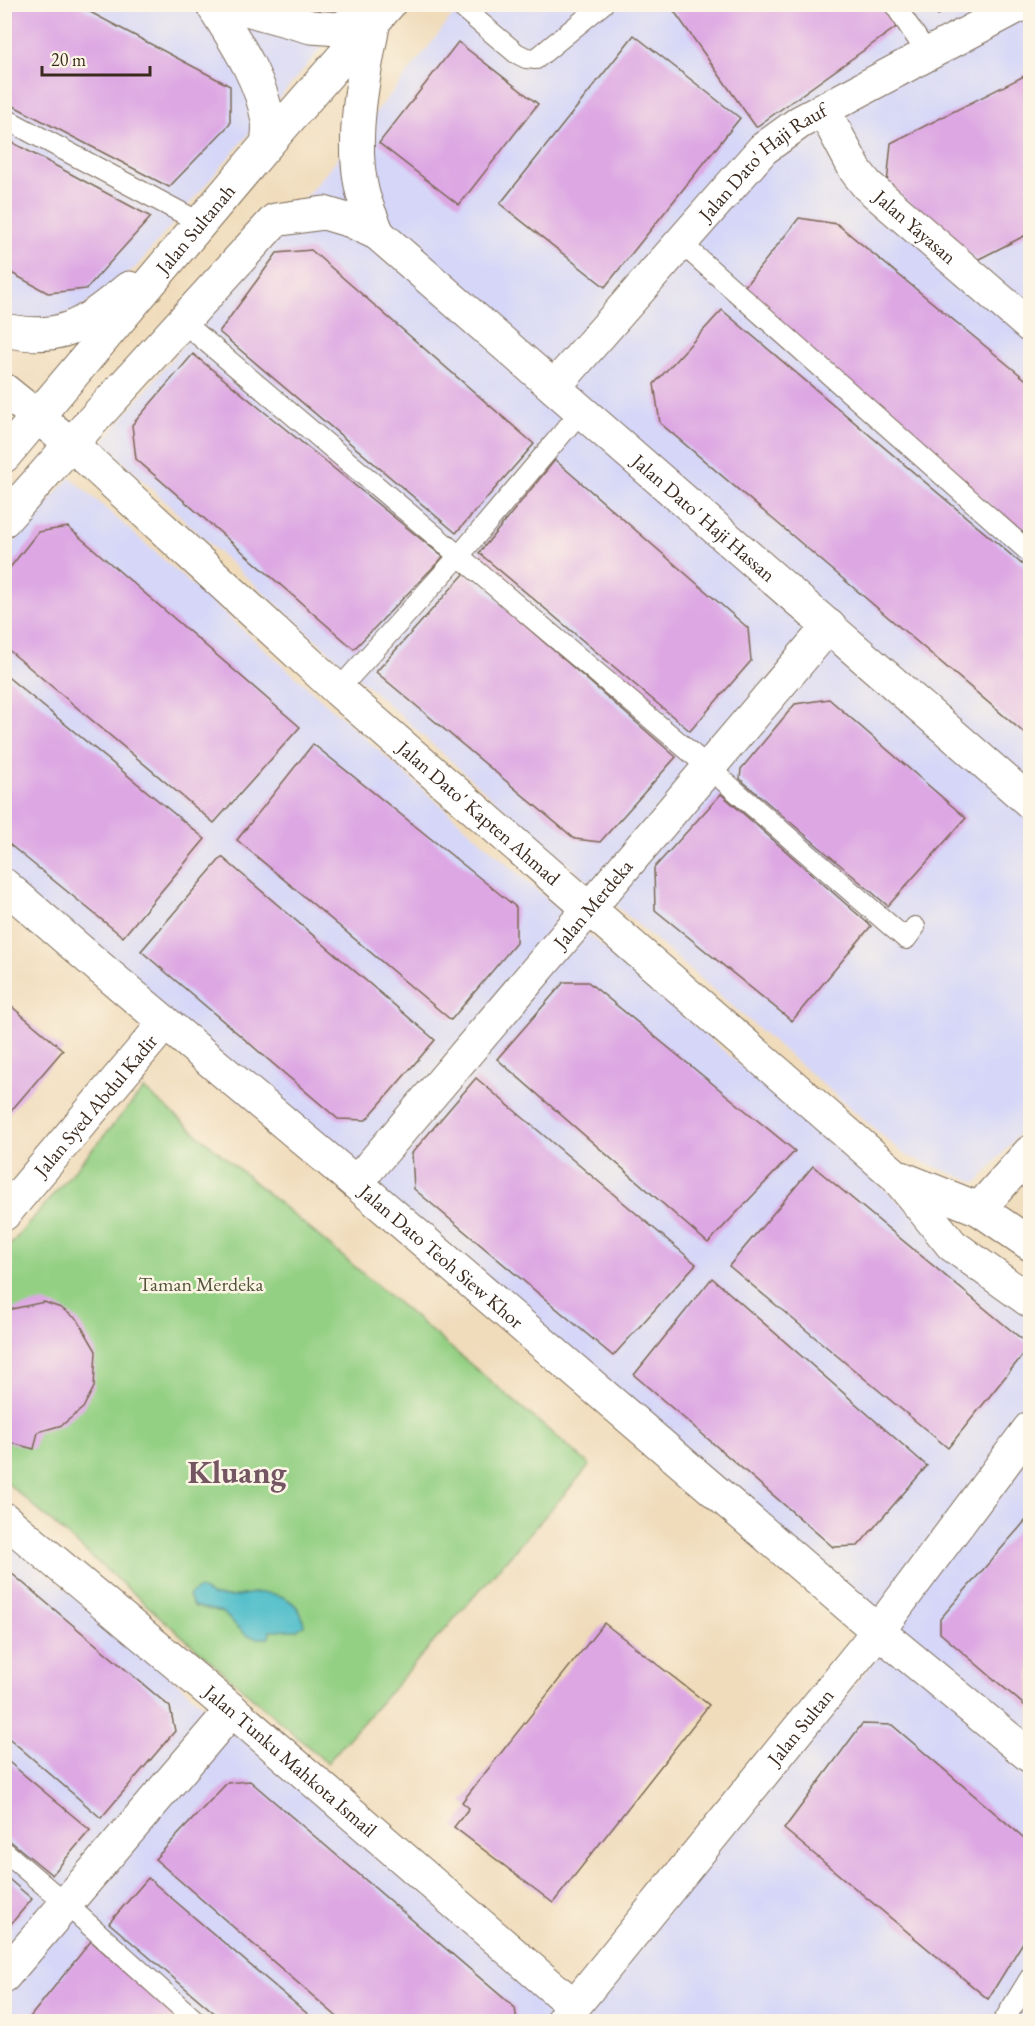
<svg xmlns="http://www.w3.org/2000/svg" width="1035" height="2026" viewBox="0 0 1035 2026" font-family="'EB Garamond',serif">
<style>
.built{fill:#d6d7f8}
.green{fill:#94d084;stroke:#687d51;stroke-width:1.5}
.water{fill:#52bfcb;stroke:#467474;stroke-width:1.5}
.building{fill:#dda7e3}
.lines{fill:none;stroke-linecap:round;stroke-linejoin:round}
.lane-casing{stroke:#7a6855;stroke-width:22}
.street-casing{stroke:#7a6855;stroke-width:35}
.secondary-casing{stroke:#7a6855;stroke-width:35}
.lane{stroke:#fff;stroke-width:20}
.street{stroke:#fff;stroke-width:33}
.secondary{stroke:#fff;stroke-width:33}
.labels{text-anchor:middle;dominant-baseline:central;stroke-width:5;stroke-linejoin:round;paint-order:stroke}
.street-label{font-size:20px;fill:#3b2a1e;stroke:#fcf5e5}
.park-label{font-size:20px;fill:#515438;stroke:#fcf5e5}
.town-label{font-size:32px;font-weight:bold;fill:#745663;stroke:#fcf5e5}
</style>
<rect width="100%" height="100%" fill="#fcf5e5"/>
<filter id="ink" filterUnits="userSpaceOnUse"><feTurbulence type="fractalNoise" baseFrequency=".0167" numOctaves="2"/><feDisplacementMap in="SourceGraphic" scale="12" xChannelSelector="R" yChannelSelector="G"/><feConvolveMatrix kernelMatrix="1 2 1 2 8 2 1 2 1" color-interpolation-filters="sRGB"/></filter>
<filter id="wash" filterUnits="userSpaceOnUse"><feTurbulence type="fractalNoise" baseFrequency=".008" numOctaves="4" result="noise"/><feDisplacementMap in="SourceGraphic" scale="24" xChannelSelector="R" yChannelSelector="G"/><feGaussianBlur stdDeviation="1.35" result="paint"/><feColorMatrix in="noise" values="0 0 0 0 0 0 0 0 0 0 0 0 0 0 0 0 0 1.4 0 .05"/><feComposite in="paint" operator="in"/></filter>
<g filter="url(#wash)">
<rect width="100%" height="100%" fill="#f0dcbb"/>
<g class="built">
<polygon points="4,5 358,5 136,267 81,308 55,318 25,319 5,315"/>
<polygon points="461,5 1030,5 1030,1121 977,1183 905,1155 518,821 215,549 103,442 405,77"/>
<polygon points="70,477 531,885 1030,1314 1030,2021 578,2021 883,1650 5,900 5,552"/>
<polygon points="4,1536 576,2021 5,2021"/>
</g>
<polygon class="green" points="144,1089 590,1465 327,1763 5,1481 5,1251"/>
<path class="water" d="M198,1589c7,1 8,3 13,6 4,2 14,2 19,2 8,0 16,-3 24,-4 22,-2 47,6 50,32l-7,5h-27l-1,8h-13l-10,-3 -24,-23 -29,-6 -4,-11z"/>
<g id="blocks">
<g class="building">
<polygon points="4,4 75,4 230,86 230,124 169,187 4,101"/>
<polygon points="669,4 889,4 902,23 756,127"/>
<polygon points="933,4 959,4 938,15"/>
<polygon points="634,35 740,118 605,287 500,204"/>
<polygon points="458,42 538,104 459,205 379,143"/>
<polygon points="1030,73 1030,233 977,260 887,184 891,143"/>
<polygon points="4,138 151,217 86,289 48,293 4,269"/>
<polygon points="799,218 837,224 1030,383 1030,539 741,291"/>
<polygon points="311,250 534,444 456,533 219,332 277,253"/>
<polygon points="722,310 1030,571 1030,738 660,423 654,384"/>
<polygon points="193,354 443,557 354,649 136,459 132,425"/>
<polygon points="555,460 748,628 751,661 690,731 479,553"/>
<polygon points="68,527 300,727 214,823 5,647 5,574 38,532"/>
<polygon points="465,573 676,757 600,842 575,839 376,672"/>
<polygon points="4,674 205,839 123,937 4,840"/>
<polygon points="829,699 966,818 888,906 740,779 741,769 795,704"/>
<polygon points="313,744 516,907 516,943 451,1020 237,840"/>
<polygon points="721,794 871,926 792,1021 655,910 654,868"/>
<polygon points="222,857 435,1040 366,1120 338,1119 141,951"/>
<polygon points="564,982 588,982 795,1151 708,1243 497,1059"/>
<polygon points="4,1000 63,1050 4,1119"/>
<polygon points="476,1078 696,1264 613,1356 414,1189 412,1153"/>
<polygon points="813,1166 1030,1346 948,1448 729,1266"/>
<polygon points="712,1278 927,1466 858,1546 833,1547 634,1375"/>
<polygon points="44,1302 61,1308 78,1320 96,1351 94,1387 83,1408 62,1425 38,1432 34,1449 4,1441 4,1316 12,1309"/>
<polygon points="1027,1519 1030,1521 1030,1710 940,1633 940,1619"/>
<polygon points="4,1567 170,1707 175,1731 101,1818 4,1734"/>
<polygon points="604,1623 709,1705 553,1903 454,1827 469,1808 462,1802"/>
<polygon points="862,1724 892,1725 1030,1843 1030,1931 988,1999 784,1829"/>
<polygon points="4,1758 90,1830 52,1875 4,1836"/>
<polygon points="250,1781 515,2008 517,2022 343,2022 155,1859 227,1783"/>
<polygon points="4,1875 32,1899 4,1932"/>
<polygon points="148,1878 317,2022 225,2022 109,1923"/>
<polygon points="91,1941 183,2022 26,2022"/>
</g>
</g>
</g>
<g filter="url(#ink)">
<use href="#blocks" fill-opacity="0" stroke="#7a6855" stroke-width="1.5"/>
<g class="lines">
<g class="lane-casing">
<g id="lane">
<polyline points="458,4 516,53 526,58 536,59 603,4"/>
<polyline points="894,4 927,53"/>
<polyline points="4,118 201,223"/>
<polyline points="681,243 1030,553"/>
<polyline points="182,321 709,768 892,927 906,939 915,927"/>
<polyline points="338,690 459,556 582,410"/>
<polyline points="4,1851 66,1904 197,2022"/>
<polyline points="1003,2022 1030,1978"/>
</g>
</g>
<g class="street-casing">
<g id="street">
<path d="M212,4c23,37 49,74 56,117 1,7 0,16 -1,23"/>
<polyline points="228,4 311,27 339,29 386,4"/>
<path id="s1" d="M823,109l33,62 11,14 163,141"/>
<path id="s2" d="M554,387l209,-238 37,-27 222,-118"/>
<path id="s3" d="M4,885l101,87 251,211 522,448 152,125"/>
<path id="s4" d="M356,1183l473,-557"/>
<path id="s5" d="M4,1214l161,-191"/>
<path id="s6" d="M4,1519l228,191 342,296"/>
<polyline points="4,1976 232,1710"/>
<path id="s7" d="M561,2022l317,-391 152,-203"/>
</g>
</g>
<g class="secondary-casing">
<g id="secondary">
<path d="M374,21c-10,52 -24,117 -12,169 3,15 11,30 16,44"/>
<path d="M4,330c60,13 81,-7 125,-42"/>
<path id="s8" d="M4,390l67,54 267,246 557,485 57,70 78,56"/>
<path id="s9" d="M4,456l263,-312 122,-140"/>
<path id="s10" d="M4,520l67,-76 204,-224 49,-7 27,8 27,13 652,568"/>
<polyline points="899,1177 979,1209 1030,1244"/>
<polyline points="979,1209 1030,1152"/>
</g>
</g>
<use href="#lane" class="lane"/>
<use href="#street" class="street"/>
<use href="#secondary" class="secondary"/>
</g>
</g>
<g class="labels">
<g class="street-label">
<text stroke="none"><textPath href="#s2" startOffset="308">Jalan Dato' Haji Rauf</textPath></text>
<text stroke="none"><textPath href="#s1" startOffset="152">Jalan Yayasan</textPath></text>
<text stroke="none"><textPath href="#s9" startOffset="297">Jalan Sultanah</textPath></text>
<text stroke="none"><textPath href="#s10" startOffset="944">Jalan Dato' Haji Hassan</textPath></text>
<text stroke="none"><textPath href="#s8" startOffset="636">Jalan Dato' Kapten Ahmad</textPath></text>
<text stroke="none"><textPath href="#s4" startOffset="366">Jalan Merdeka</textPath></text>
<text stroke="none"><textPath href="#s5" startOffset="142">Jalan Syed Abdul Kadir</textPath></text>
<text stroke="none"><textPath href="#s3" startOffset="574">Jalan Dato Teoh Siew Khor</textPath></text>
<text stroke="none"><textPath href="#s7" startOffset="380">Jalan Sultan</textPath></text>
<text stroke="none"><textPath href="#s6" startOffset="375">Jalan Tunku Mahkota Ismail</textPath></text>
</g>
<g class="park-label">
<text x="201" y="1284">Taman Merdeka</text>
</g>
<g class="town-label">
<text x="237" y="1472">Kluang</text>
</g>
</g>
<rect width="1035" height="2026" fill="none" stroke="#fcf5e5" stroke-width="24"/>
<path d="M42 66v9h108v-9" fill="none" stroke="#3b2a1e" stroke-width="3"/>
<text x="51" y="66" font-size="18" fill="#3b2a1e" stroke="#fcf5e5" stroke-width="4.5" paint-order="stroke">20 m</text>
</svg>
